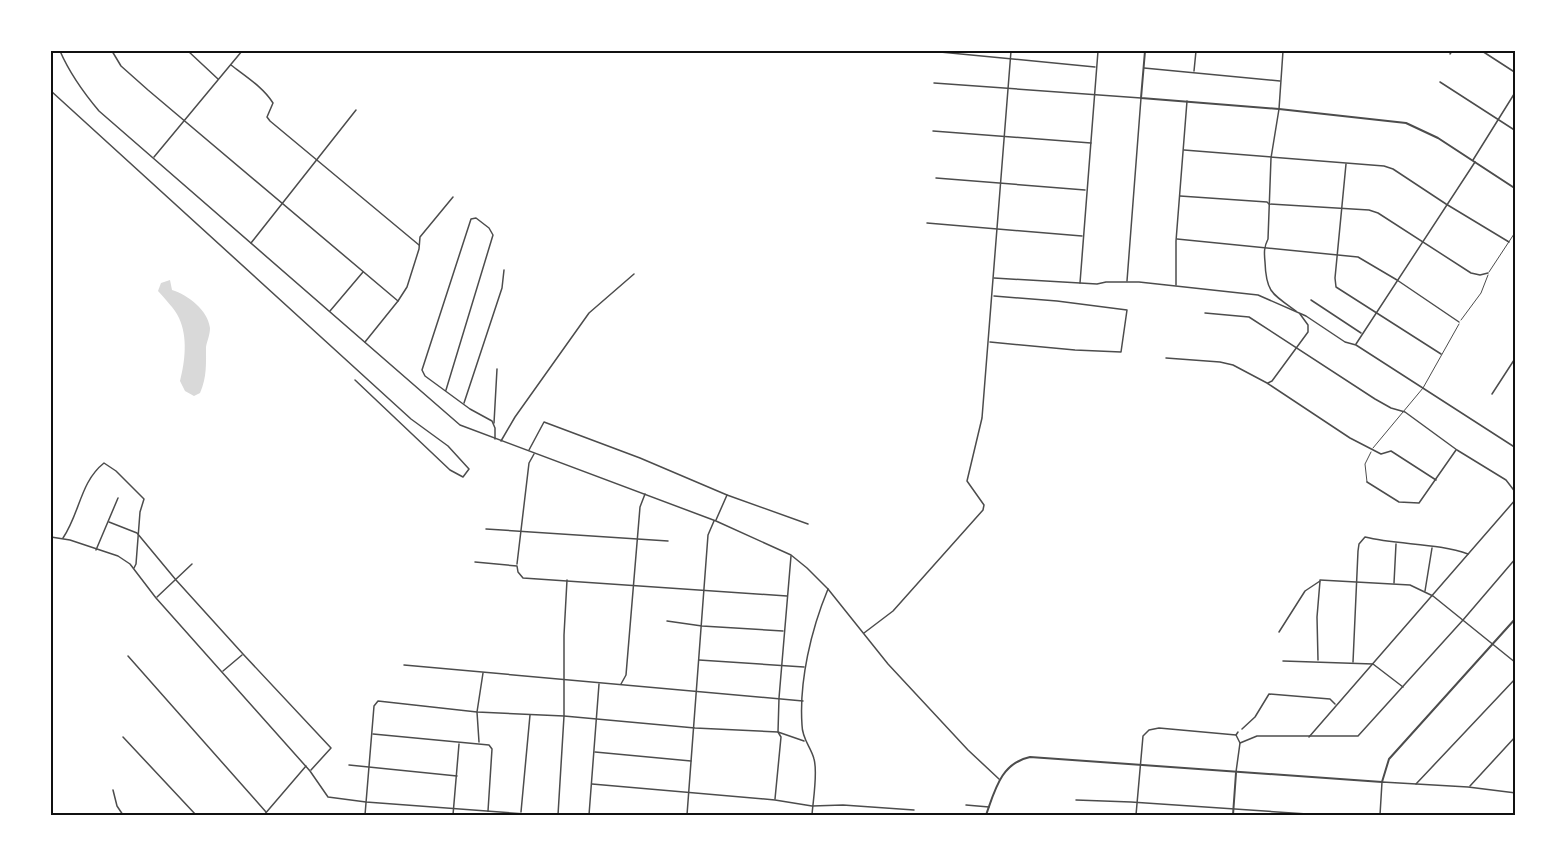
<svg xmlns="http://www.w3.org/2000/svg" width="1567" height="866" viewBox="0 0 1567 866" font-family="Montserrat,sans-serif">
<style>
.water{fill:#d9d9d9}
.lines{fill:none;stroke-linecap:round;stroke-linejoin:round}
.service{stroke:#4c4c4c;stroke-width:1}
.minor{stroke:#4c4c4c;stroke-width:1.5}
.tertiary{stroke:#4c4c4c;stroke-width:2}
.neatline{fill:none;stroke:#111;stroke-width:2}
</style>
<rect width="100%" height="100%" fill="#fff"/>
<path class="water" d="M170,280l2,10c16,5 36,20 38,38 0,7 -3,13 -4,19 0,17 1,30 -6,46l-6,3 -9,-5 -5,-10c5,-19 8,-44 -1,-63 -4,-9 -14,-19 -21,-27l3,-8z"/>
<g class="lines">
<g class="service">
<polyline points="1489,272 1516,231"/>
<polyline points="1461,320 1481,293 1488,275"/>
<polyline points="1373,448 1423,388 1459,324"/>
<polyline points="1367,482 1365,464 1371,452"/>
</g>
<g class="minor">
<path d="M60,51c10,23 23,41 39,60l361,314 256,96 75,34 16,13 21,21 60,75 80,86 31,29"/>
<polyline points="112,51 121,66 148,90 398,301"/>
<polyline points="188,51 218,79"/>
<path d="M1283,51l-4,58 -8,49 -3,81c-4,8 -4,13 -3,23 1,30 7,32 31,49"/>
<polyline points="1482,51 1516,73"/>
<polyline points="940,52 1095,67"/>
<polyline points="1450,54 1452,51"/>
<path d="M231,65c14,11 32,22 42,38l-6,14 3,4 149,124"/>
<polyline points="1144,68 1280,81"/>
<polyline points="1194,71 1196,51"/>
<polyline points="1440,82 1516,131"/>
<polyline points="934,83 1141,98 1127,281"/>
<polyline points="51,91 411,419 448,446 469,469 463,477 450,470 355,380"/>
<polyline points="933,131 1091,143"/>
<polyline points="1184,150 1384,166 1393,169 1446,204 1509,242"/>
<polyline points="154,157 242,51"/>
<polyline points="1473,160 1516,91"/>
<polyline points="1346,164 1335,278 1336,287 1441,354"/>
<polyline points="936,178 1085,190"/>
<polyline points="1180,196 1267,202 1269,204 1369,210 1378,213 1471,273 1480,275 1488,273"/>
<polyline points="927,223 1082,236"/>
<polyline points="1177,239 1358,257 1397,280 1459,322"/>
<polyline points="251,243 356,110"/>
<polyline points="994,278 1097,284 1106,282 1139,282 1258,295 1306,316 1345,342 1356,345 1516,448"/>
<polyline points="1080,283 1098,51"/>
<polyline points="1176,285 1176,241 1187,101"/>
<polyline points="1311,300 1361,333"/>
<polyline points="330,311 363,272"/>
<polyline points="1205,313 1249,317 1375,399 1391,408 1405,412 1457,450 1506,480 1516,493"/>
<polyline points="365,342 398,301 407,287 419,249 420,237 453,197"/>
<polyline points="990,342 1075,350 1121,352 1127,310 1057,301 994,296"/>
<polyline points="1356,344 1475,162"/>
<polyline points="1166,358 1220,362 1233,365 1267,383 1350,438 1381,454 1391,451 1436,480"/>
<polyline points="1268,383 1272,381 1308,332 1308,325 1300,314"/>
<polyline points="446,390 493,235 489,228 476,218 471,219 422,370 425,376 470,409 492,421 495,428 495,439"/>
<polyline points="1492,394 1516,357"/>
<polyline points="464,403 502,288 504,270"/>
<polyline points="494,423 497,369"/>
<polyline points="501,441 515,417 589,313 634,274"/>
<polyline points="529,450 544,422 640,458 727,495 808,524"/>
<polyline points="1367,482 1399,502 1419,503 1456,450"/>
<polyline points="716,520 727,495"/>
<polyline points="109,522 137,533 176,580 243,654 331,748 311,770"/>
<polyline points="486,529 668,541"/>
<polyline points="51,537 70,540 118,556 130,564 156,598 310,771 328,797 366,802 539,815"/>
<path d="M63,538c17,-25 17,-56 41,-75l12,8 28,28 -4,13 -4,52 -2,4"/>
<polyline points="96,550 118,498"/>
<polyline points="475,562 517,566 518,572 523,578 787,596"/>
<polyline points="517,564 529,463 534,454"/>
<polyline points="1320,580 1410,585 1433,596 1516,663"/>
<polyline points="1394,583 1396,544"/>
<polyline points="1425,591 1432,548"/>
<polyline points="157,597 192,564"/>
<polyline points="667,621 702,626 783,631"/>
<polyline points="1279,632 1305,591 1320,581"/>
<polyline points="864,633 893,611 983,510 984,505 967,481 982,418 1011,51"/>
<polyline points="128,656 266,812"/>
<polyline points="699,660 804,667"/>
<polyline points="1318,660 1317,617 1320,581"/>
<polyline points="1283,661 1373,664 1403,687"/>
<path d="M1353,662l5,-111 1,-7 6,-7c32,8 74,6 103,17"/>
<polyline points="404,665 803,701"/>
<polyline points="223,671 242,655"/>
<polyline points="621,684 626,675 640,507 645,494"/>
<polyline points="1242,729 1255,717 1269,694 1330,699 1335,704"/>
<polyline points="373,734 489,745 492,749 488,811"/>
<polyline points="123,737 196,815"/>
<polyline points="1309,737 1516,499"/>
<polyline points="479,742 477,712 483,673"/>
<polyline points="1240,743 1257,736 1358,736 1463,620 1516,558"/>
<polyline points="595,752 691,761"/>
<polyline points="349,765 457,776"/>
<polyline points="1236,772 1240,743 1236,735 1238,732"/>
<polyline points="592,784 775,800 812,806 843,805 914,810"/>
<polyline points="1416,784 1516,678"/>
<polyline points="1470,786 1516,736"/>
<polyline points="113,790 117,806 123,815"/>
<polyline points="775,799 781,737 778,732 779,698 791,556"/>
<polyline points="1076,800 1131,802 1322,815"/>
<polyline points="966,805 989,807"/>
<polyline points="521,812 530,715"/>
<polyline points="264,815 306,766"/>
<polyline points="365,815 374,706 378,701 477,712 564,716 695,728 778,732 804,741"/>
<polyline points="453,815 459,744"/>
<polyline points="558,815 564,716 564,635 567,580"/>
<polyline points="589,815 599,684"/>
<polyline points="687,815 708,535 714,521"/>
<path d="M812,815c1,-15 6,-42 2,-56 -3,-12 -12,-20 -12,-34 -3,-44 9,-95 26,-136"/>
<polyline points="1136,815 1143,736 1149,730 1159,728 1236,735"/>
<polyline points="1380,815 1382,782 1468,787 1516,793"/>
</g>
<g class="tertiary">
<polyline points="1145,51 1141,98 1279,109 1406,123 1438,138 1516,189"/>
<path d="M986,815c9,-25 15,-52 44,-58l352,25 7,-23 127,-141"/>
<polyline points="1233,815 1236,773"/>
</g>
</g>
<rect width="1567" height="866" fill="none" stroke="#ffffff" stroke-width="105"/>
<rect x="52" y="52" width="1462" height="762" class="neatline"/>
</svg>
